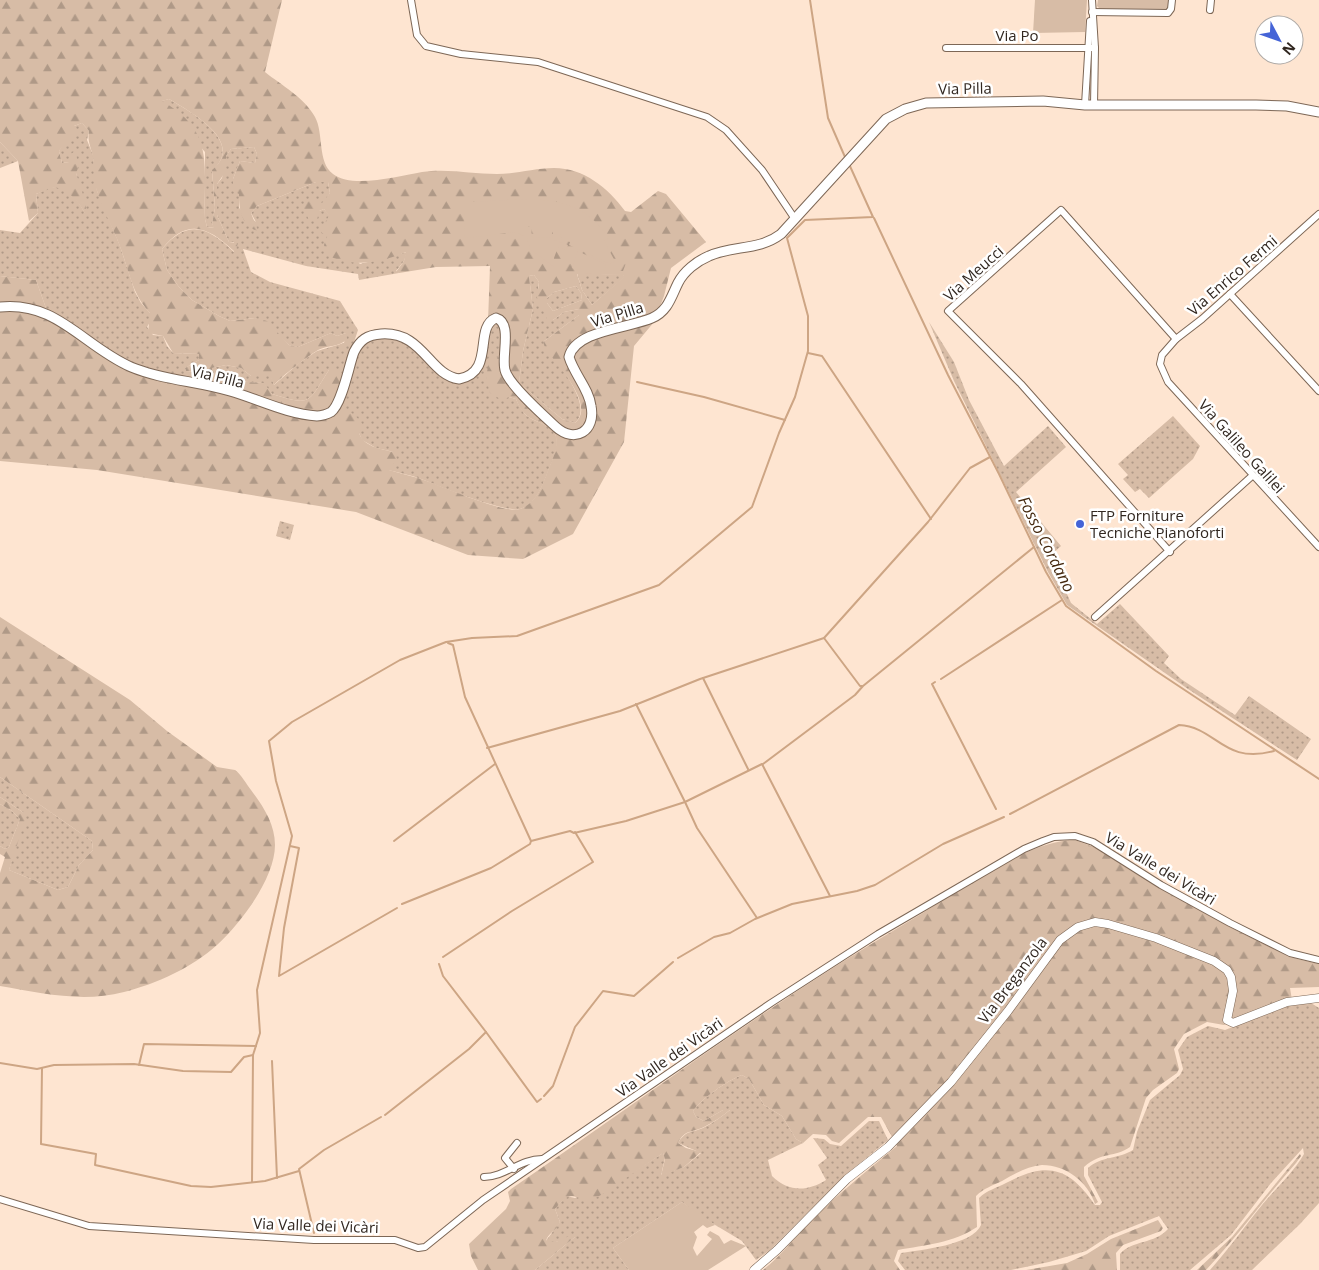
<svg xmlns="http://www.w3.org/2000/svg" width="1319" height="1270" viewBox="0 0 1319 1270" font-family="'Open Sans',sans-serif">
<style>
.grass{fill:url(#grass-dots)}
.forest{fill:url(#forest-firs);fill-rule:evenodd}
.green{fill:#d7bca6}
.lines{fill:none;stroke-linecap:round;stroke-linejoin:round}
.stream{stroke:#cda584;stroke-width:2}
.minor-casing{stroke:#7d6756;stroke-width:8}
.tertiary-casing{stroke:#7d6756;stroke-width:9}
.secondary-casing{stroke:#7d6756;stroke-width:11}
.minor{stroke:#fff;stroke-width:6}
.tertiary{stroke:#fff;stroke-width:8}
.secondary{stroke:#fff;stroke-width:9}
.poi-dot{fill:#4564d7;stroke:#fff;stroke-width:2}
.labels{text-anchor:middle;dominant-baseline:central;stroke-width:5;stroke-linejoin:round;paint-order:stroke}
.street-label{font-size:15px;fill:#312720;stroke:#fff}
.poi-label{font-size:15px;fill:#312720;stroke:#fff;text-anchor:start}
.water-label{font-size:16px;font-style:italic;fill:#45290f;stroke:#fff}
</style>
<defs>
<pattern id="grass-dots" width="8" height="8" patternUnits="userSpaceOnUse" patternTransform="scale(1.25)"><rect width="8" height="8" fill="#d7bca6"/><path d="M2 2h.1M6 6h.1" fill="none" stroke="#af9987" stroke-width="1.8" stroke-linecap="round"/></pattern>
<pattern id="forest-firs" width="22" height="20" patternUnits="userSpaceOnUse" patternTransform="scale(1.25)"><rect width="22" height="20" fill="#d7bca6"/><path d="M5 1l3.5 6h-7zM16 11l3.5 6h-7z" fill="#af9987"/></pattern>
</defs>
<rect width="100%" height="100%" fill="#fee5d1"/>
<g class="grass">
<path d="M169,99c22,13 77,43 43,72l3,37 -3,16 3,4 -8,-1 -2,-8v-67l-44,-51z"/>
<path d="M82,123l7,8 -2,9 6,15 4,36 23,55 15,46 6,11 9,10v9l-3,5 6,8 10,1 4,10 6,7 26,1v6l-14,8 1,3 20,2 -2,8 -28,-3 -45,-13 -84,-54 -11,-31 -36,-4v-46l20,3 18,-20 -2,-19c5,-2 13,-7 19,-7 14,-1 25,17 30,26l-9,-40 -7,-11 -7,1 -3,-12 15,-25z"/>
<polygon points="0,142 18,161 0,168"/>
<path d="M254,147l3,7 -2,9 -15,-2 -7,18 6,15v14l17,14 -5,-9 6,-7 59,-24h12l2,11 -11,18 5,-2 6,7v14l30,34 47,-12 -3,9 -8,10 3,2 -40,7 -1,-6 -52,-8 -63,-17 8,23 19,10 70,19 18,29 -5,15 41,-13 55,41 16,3 14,-17 5,-32 18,-9 7,79 7,2c2,5 5,10 8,14 7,9 26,10 31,21 6,12 -4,28 -8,40 -5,13 -12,31 -27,35 -16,4 -81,-23 -99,-30 -10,-4 -22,-6 -33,-9l6,-18 -18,-4 -14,-8 -11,-26 -15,-13 -7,-31c-21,32 -16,37 -57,24l-9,-11 -44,-3 -7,-4v-8l14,-3 15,3 10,8h20l3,9 25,-22 18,-12 27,-8 2,-10 -9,3 -6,-3 -33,14 -9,-2 -17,-16 -17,-11 -25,3 -11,-5 -27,-16 -13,-13 -12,-17 -5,-21c26,-31 46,-22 72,3v-10h-5l-12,-27v-31l5,-6 4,-22 5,-7z"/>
<polygon points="577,273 623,275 626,276 592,305 582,290"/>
<path d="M534,275l5,7 -1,6 15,32 11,-8 15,-3v6l-36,27c11,17 53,64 32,81l-13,-4 -43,-36 4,-32 10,-42 -4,-33z"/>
<polygon points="576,286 581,293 582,300 553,311 547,303 547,298 554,292"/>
<polygon points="929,322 954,362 969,400 1004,466 1048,426 1066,447 1016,492 1061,546 1050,556 1071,603 1097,624 1120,604 1169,656 1164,663 1181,679 1235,715 1249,696 1311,739 1297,760 1188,689 1067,605 1048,572 954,381"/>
<polygon points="1173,416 1200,446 1193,459 1149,498 1140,489 1135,492 1123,479 1128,475 1118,464"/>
<polygon points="280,521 294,525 290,540 276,536"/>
<polygon points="0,777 92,841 93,850 79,865 68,887 58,890 9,870 24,813 0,797"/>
<polygon points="0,804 12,811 20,819 9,847 5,849 0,846"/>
<path d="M1296,1003h15l8,5v195l-19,21 -48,46h-42c19,-21 34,-43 52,-65 14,-17 31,-32 42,-51l-1,-6 -32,35 -40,52 -41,35h-70v-16c12,-14 35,-10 48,-25l-9,-13 -50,20 -23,15 -37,11 -38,8h-106l-7,-9 3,-8c19,-3 72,-8 80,-28l-2,-27c8,-8 18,-10 27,-15 41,-22 63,-16 89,22h5l2,-3 -14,-27v-7c13,-12 31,-9 45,-18l4,-18 13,-32 30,-25 3,-6 -5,-19 9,-13 21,-11 17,4z"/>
<path d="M742,1075l7,4 15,26 18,11 14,23 7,4 -35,17 4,16c16,16 35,16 54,4l-8,-15 9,-7 -14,-20 11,1 6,5 11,2 28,-25h10l9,19 -45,37 -73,73 -14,10 -14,-19 -45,-27 -15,-12 -69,46 16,22h-94l40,-33 -19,5h-11l15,-20 -5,-13 11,-13 9,2 57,-25 31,-20 2,5 -4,17 23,-8 17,-14 -23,-10c8,-13 13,-10 25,-15 10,-5 19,-12 27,-18h-7l-19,11 -8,-4 -3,-6c8,-12 35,-31 49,-36z"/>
</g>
<g class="forest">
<path d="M0,0h282l-17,72c16,13 40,26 50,45 9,16 2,45 18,57 19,15 66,2 89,-2 25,-4 50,2 75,2 19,0 38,-6 57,-6 30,0 54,20 71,43l6,1 27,-21 8,3 40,48 -35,26 -7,28 -10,26 -20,24 -10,96 -51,92 -50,25 -55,-4 -112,-43 -259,-42 -97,-9v-185l36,4 11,31 71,47 28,12 57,11 3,-8 -20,-2 -1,-3 14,-8v-6l-26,-1 -10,-17 -15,-3 2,-20c-19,-20 -21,-44 -31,-69 -7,-18 -17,-35 -22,-53 -4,-11 -3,-23 -4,-34 -2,-10 -6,-16 -4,-26l-7,-8 -8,3v13l-8,3 -7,9 3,12 7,-1 2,-8 4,-3 4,15 -3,7 10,31v11c-8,-14 -16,-24 -31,-28l-19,7 2,19 -9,8 -11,-60 -18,-19zM169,99c22,13 77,43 43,71l3,38 -3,16 2,4 -7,-1 -2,-8c-2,-54 11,-87 -43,-118zM254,147l3,7 -2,9 -15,-2 -7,18v12l6,3c0,15 2,32 19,37l-7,-18 6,-7 59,-24h12l2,11 -8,10 -10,-4 -10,6 7,15h8l2,-9 5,-2 5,7 -9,14 3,4 6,-3 -5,14 3,10c26,13 53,8 79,-3l-2,9 -8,11 3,1 37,-6 54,-1 -2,56 19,2 -1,37 -10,-4 -7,5 -3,15 4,16 12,7 7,-3 7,2c2,5 4,10 8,14 8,10 29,10 32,24 2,13 -5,25 -9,36 -5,14 -12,31 -27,36 -18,5 -82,-25 -102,-31 -10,-3 -20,-5 -29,-8l8,-11 -3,-7c-13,-3 -30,-5 -35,-19l4,-8c-6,-10 -18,-16 -27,-24l6,-23 -8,-9 -5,1c-21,32 -16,37 -57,24l-8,-11 -45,-3 -7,-4v-8l14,-3 15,3 10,8h19l4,9c9,-10 33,-28 44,-35 10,-5 22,-3 29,-11l-1,-6 -9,3 -6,-3 -33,14 -9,-2 -22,-24 -12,-3 -25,3 -11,-5 -27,-16 -13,-13 -12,-17 -5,-21c26,-32 46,-22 73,3l3,-9 -9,-1 -12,-27v-31l9,-13v-15l5,-7zM577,274l46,1 2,1 -33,29 -10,-15zM534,275l5,7 -2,16 10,21 6,1 11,-8 15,-3v6l-36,27 3,8c12,15 50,56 29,73l-13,-4 -43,-36 4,-32 10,-42 -4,-33zM576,286l5,7 1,7 -29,11 -6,-8v-5l7,-6z"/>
<path d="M0,617l130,83 37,31 50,36 18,3c7,5 11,14 16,20 12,16 24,34 24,55 0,33 -34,78 -58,100 -24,22 -61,39 -93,47 -42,11 -83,1 -124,-6v-113l5,-16 -5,-3v-8l5,3 4,-2 11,-28 -8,-8 -12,-7v-7l24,16 1,7 -16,50 49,20 10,-3 11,-22 14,-15 -1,-9 -92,-64z"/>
<path d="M1075,840l24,9 34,23 95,54 61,31 30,7v23l-29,1 2,12 -68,25 -17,-3 -23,12 -10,15 5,20 -2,4 -24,17 -7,8 -16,49c-15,11 -28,4 -46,20v9l14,26 -3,2c-7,-22 -29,-39 -53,-39 -14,1 -28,9 -40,16 -10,5 -18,7 -26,15l1,31c-24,16 -52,18 -79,23l-4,11 6,9h-137c19,-15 32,-33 49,-50 26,-26 56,-50 85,-74l-16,-29h-13l-29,26 -7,-2 -6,-6 -13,-1 -10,9 -7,-4 -14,-23 -18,-11 -15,-26 -7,-4c-14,5 -41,24 -49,36l3,6 8,4 19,-11 8,-1c-8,7 -17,13 -27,18 -12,6 -19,2 -26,16l8,5 15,4 -17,15 -23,9 4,-17 -2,-6 -62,42 -12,6c-21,-6 -19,-9 -34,8l5,13c-3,8 -13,12 -14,19l10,1 24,-11 -5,6 -40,33h-57l-7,-14 -2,-12 37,-35 4,-8 -2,-9 3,-3c134,-92 265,-190 405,-272 42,-25 111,-77 159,-77z"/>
<path d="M1300,1154l1,2 -5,7c-31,35 -58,73 -90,107h-9l35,-33z"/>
<polygon points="1158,1220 1163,1228 1161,1231 1123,1245 1116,1253 1117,1270 1026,1270 1067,1263 1087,1254 1111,1239"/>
</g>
<g class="green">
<polygon points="1035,0 1087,0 1085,32 1033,33"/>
<polygon points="1098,0 1169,0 1169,7 1166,10 1100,9 1097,6"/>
<path d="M507,200c43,-2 75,-1 102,38l-5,3 11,20 -5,3 -41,-19 1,-3 -8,-2 -2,-6h-7v-10h-27v3h5l1,10 22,1v2l14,5 -2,5 -8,-3 -4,11v9l-24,-18 -3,-11 -11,-6 -51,6 -1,-26 5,-10z"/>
<polygon points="578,251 606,265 604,271 623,271 626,263 635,276 628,285 629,279 623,275 577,273 578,270 572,268"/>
<polygon points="682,1202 721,1229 715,1225 707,1228 703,1225 694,1232 697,1237 693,1248 697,1256 712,1239 707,1235 710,1231 719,1236 724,1244 731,1240 746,1246 708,1270 629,1270 613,1248"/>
</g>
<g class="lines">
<g class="stream">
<polyline points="810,0 828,118 845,157"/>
<polyline points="874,218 948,375 999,474 1046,572 1066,606 1156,671 1319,779"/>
<polyline points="808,353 822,356 931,519"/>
<polyline points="637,382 704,397 785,420"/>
<polyline points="824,638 860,686 862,686"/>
<polyline points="703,678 748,769"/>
<polyline points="941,679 1062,600"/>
<polyline points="935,682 932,684 996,809"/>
<polyline points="487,748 620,711 700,679 824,638 928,522 970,468 990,457"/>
<polyline points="763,764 855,695 863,686 1034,547"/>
<path d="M1010,814l169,-89c38,2 44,40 95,26"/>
<polyline points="394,841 495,764"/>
<polyline points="531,841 570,831 574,833 626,821 685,802 636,704"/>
<polyline points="290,846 299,848 284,928 279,976 397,908"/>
<polyline points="402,904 491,868 530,844 531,841 465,697 453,645 448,643"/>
<polyline points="757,918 697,828 685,802 762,764 830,896"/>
<polyline points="443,957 512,911 593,862 575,832"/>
<polyline points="678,958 714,937 730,933 755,919 792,904 857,891 875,885 943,844 1004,817"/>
<polyline points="439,964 443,976 486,1032"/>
<polyline points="272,1061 277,1178"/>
<polyline points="0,1063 37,1069 54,1065 134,1064 183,1071 231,1072 244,1057 253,1055 260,1033 257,990 292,836 276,781 269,741 292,722 400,660 446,642 472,638 517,636 659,585 752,507 779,433 795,397 808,351 808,316 787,238 805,220 873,217 849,164"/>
<polyline points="139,1065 144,1044 256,1046"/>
<polyline points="42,1068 41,1144 96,1154 95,1165 191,1186 211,1187 265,1181 299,1171"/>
<polyline points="544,1096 553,1086 575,1027 603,991 634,996 673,962"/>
<polyline points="385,1115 469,1049 486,1032 537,1102 541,1099"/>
<polyline points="252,1182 253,1055"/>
<polyline points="314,1233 299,1169 324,1150 381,1117"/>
</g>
<g class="minor-casing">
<g id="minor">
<polyline points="411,0 417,35 426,46 461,54 538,62 707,117 726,130 762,170 795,219"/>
<polyline points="1092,0 1095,48 1094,105"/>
<polyline points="1210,10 1211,0"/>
<polyline points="1092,12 1168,13 1171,9 1172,0"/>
<polyline points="946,48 1095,48"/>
<polyline points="1085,105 1090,21"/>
<polyline points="1319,214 1202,319 1176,339 1162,355 1160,364 1168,382 1319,547"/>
<polyline points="1230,294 1319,391"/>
<polyline points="1170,552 1021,384 948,311 1061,210 1176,339"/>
<polyline points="1095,617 1252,476"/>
<polyline points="514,1169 505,1158 517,1143"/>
<path d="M484,1177c21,0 36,-18 58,-18"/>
<polyline points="0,1199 89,1226 314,1240 395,1240 418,1248 425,1247 483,1200 771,1003 878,934 1024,849 1043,841 1054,837 1075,836 1093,842 1161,885 1230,923 1290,953 1319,960"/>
</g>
</g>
<g class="tertiary-casing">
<polyline id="tertiary" points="754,1270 777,1250 847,1179 888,1147 951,1082 1008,1011 1060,940 1078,927 1095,922 1108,924 1156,938 1214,961 1227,970 1231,977 1233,991 1227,1020 1233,1023 1287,1002 1319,998"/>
</g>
<g class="secondary-casing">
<path id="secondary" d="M0,307c57,-6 83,39 131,60 31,13 66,14 99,24 28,8 57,23 87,25 4,0 11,-2 14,-4 11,-8 18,-47 23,-60 6,-12 13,-17 27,-18 42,-3 48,41 78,45 37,-7 14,-52 37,-61 17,5 5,38 9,52 3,14 39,46 51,57 19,17 40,4 35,-21 -2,-17 -17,-32 -22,-49 6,-27 61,-29 83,-39 16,-7 19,-21 26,-35 6,-12 19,-22 31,-27 24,-11 50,-5 72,-22l105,-115 19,-10 21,-6 117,-2 42,4h171l31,1 32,6"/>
</g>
<use href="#minor" class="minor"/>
<use href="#tertiary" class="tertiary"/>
<use href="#secondary" class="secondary"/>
</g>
<circle class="poi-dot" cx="1080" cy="524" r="5"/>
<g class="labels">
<g class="street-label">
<text x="1017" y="35">Via Po</text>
<text transform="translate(965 88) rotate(-1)">Via Pilla</text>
<text transform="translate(973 273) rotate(-42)">Via Meucci</text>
<text transform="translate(1232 275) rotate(-41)">Via Enrico Fermi</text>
<text transform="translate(617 314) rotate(-17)">Via Pilla</text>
<text transform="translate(218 376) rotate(14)">Via Pilla</text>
<text transform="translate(1242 446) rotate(48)">Via Galileo Galilei</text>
<text transform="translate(1161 868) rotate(31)">Via Valle dei Vicàri</text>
<text transform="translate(1012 980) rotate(-53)">Via Breganzola</text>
<text transform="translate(669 1057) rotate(-35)">Via Valle dei Vicàri</text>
<text transform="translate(316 1225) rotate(2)">Via Valle dei Vicàri</text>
</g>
<g class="poi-label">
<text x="1090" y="515">FTP Forniture<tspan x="1090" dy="17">Tecniche Pianoforti</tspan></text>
</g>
<g class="water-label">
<text transform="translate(1047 544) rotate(63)">Fosso Cordano</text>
</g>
</g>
<g transform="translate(1279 40) rotate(131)"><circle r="24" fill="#ffffff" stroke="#ada9a6"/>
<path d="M0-4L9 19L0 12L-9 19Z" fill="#4564d7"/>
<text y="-8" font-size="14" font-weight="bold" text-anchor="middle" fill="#312720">N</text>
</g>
</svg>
